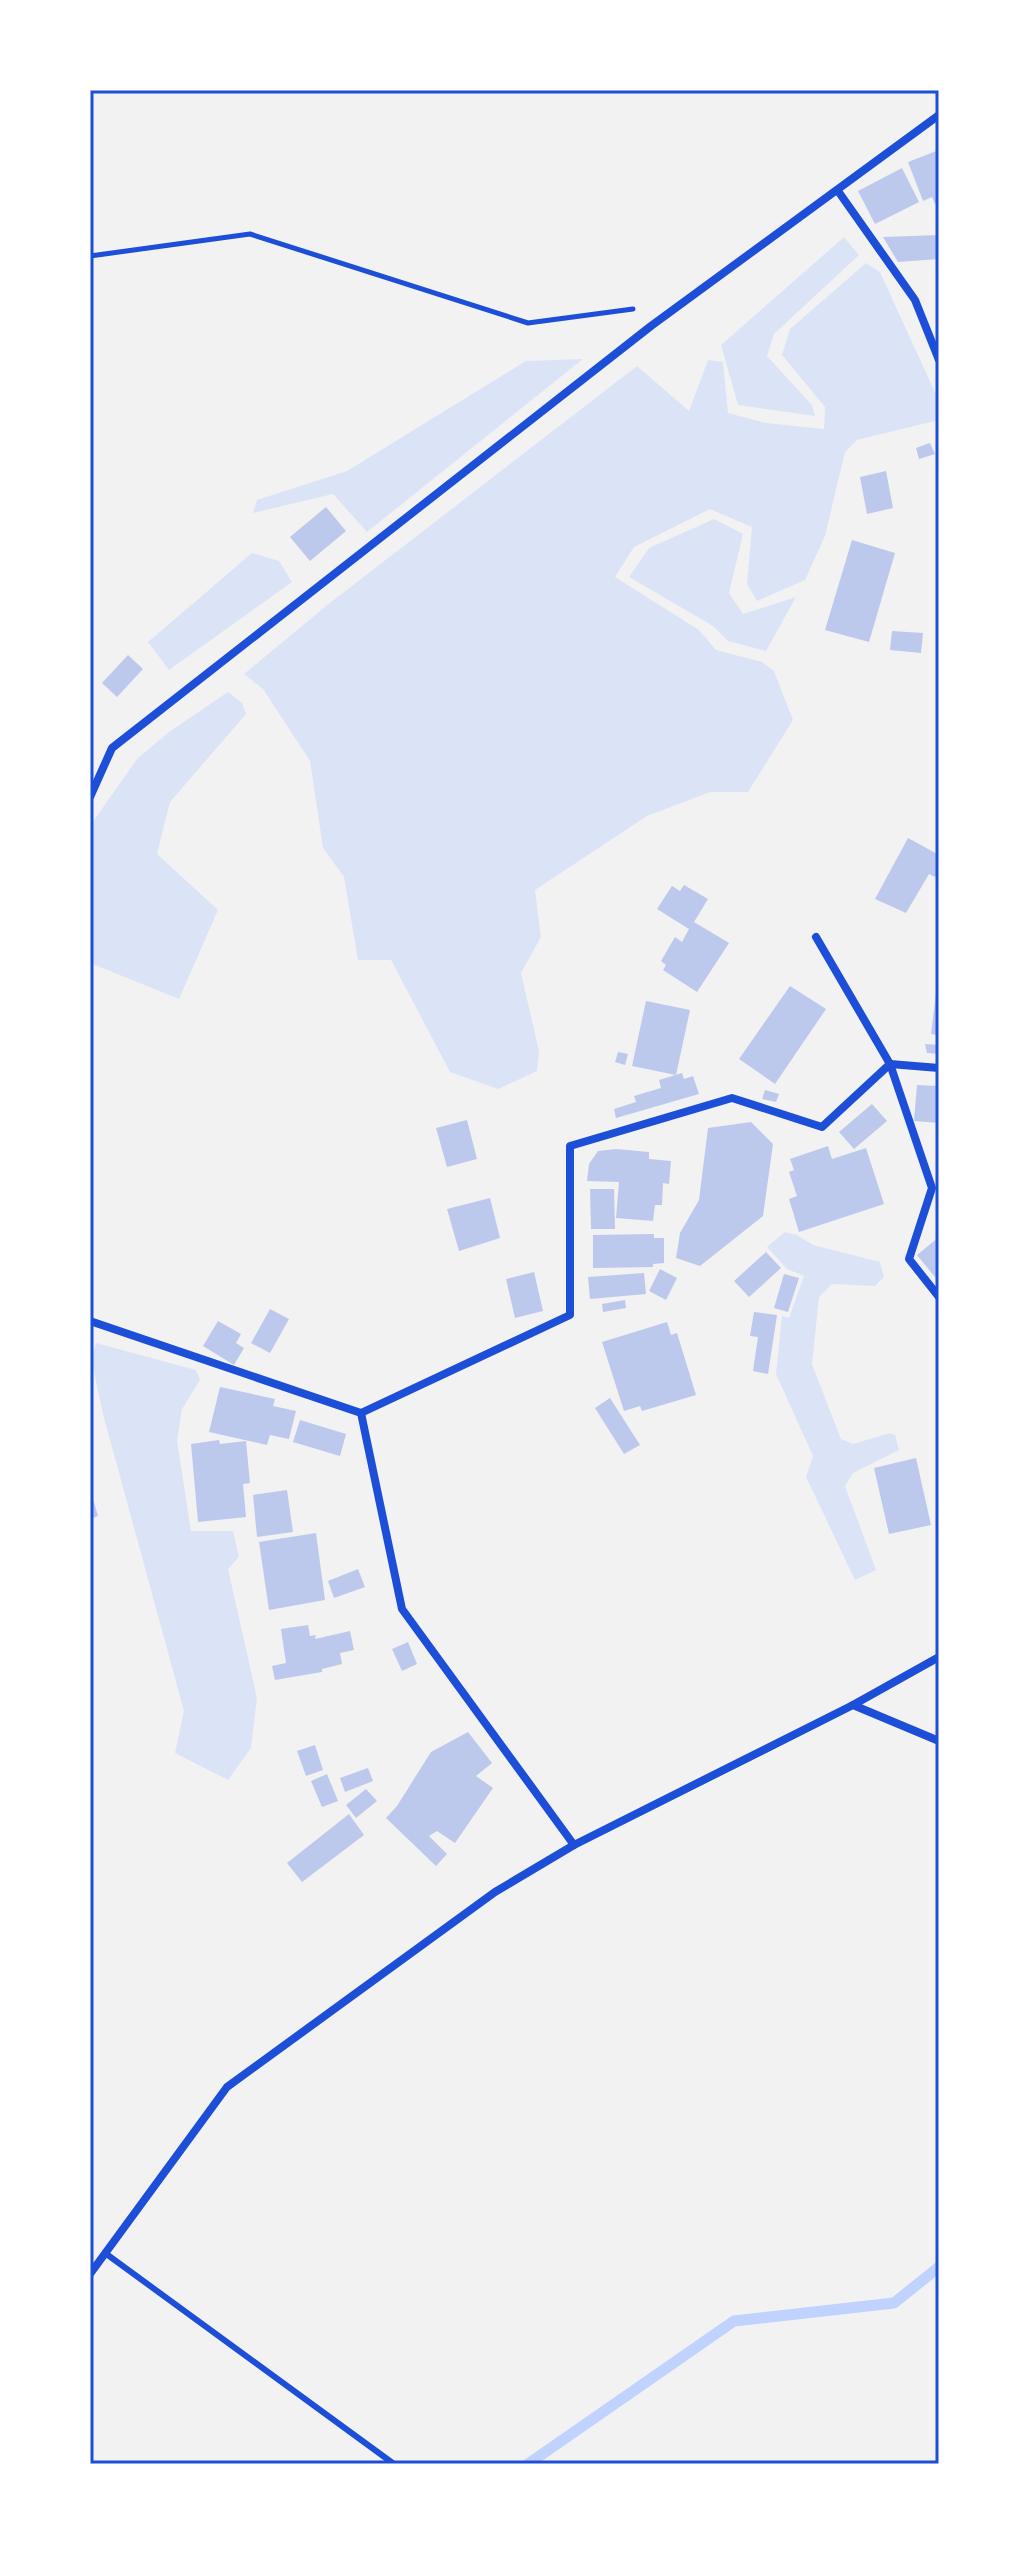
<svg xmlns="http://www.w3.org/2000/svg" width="1029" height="2554" viewBox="0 0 1029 2554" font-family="Montserrat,sans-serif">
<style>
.green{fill:#dbe4f7}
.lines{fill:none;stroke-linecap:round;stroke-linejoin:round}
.stream{stroke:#bfd3fe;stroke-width:11}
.building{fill:#bdc9ec}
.path{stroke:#1d4ed8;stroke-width:5}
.service{stroke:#1d4ed8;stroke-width:6}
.minor{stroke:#1d4ed8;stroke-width:8}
.neatline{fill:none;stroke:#1d4ed8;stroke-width:3}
</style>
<rect width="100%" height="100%" fill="#f2f2f2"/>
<g class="green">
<polygon points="844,237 859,255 774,334 767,356 812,405 815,416 738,405 721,345"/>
<polygon points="866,263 880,272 939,401 939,420 857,440 845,452 825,536 805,580 757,601 747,584 752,527 710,509 634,547 615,577 699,630 716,650 762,662 774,671 793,720 748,792 710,792 647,816 535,890 541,937 521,973 539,1051 537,1071 498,1089 450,1072 391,960 358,960 344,877 323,848 310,761 263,689 244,674 326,606 637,366 689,411 708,360 723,362 728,413 766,423 824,429 825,407 782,355 790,329"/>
<polygon points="583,359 367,532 333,494 253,513 257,500 347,471 526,361"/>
<polygon points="714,519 743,534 729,593 743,614 796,597 766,651 728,641 713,626 629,577 649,548"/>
<polygon points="252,553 279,561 292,582 169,670 148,642"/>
<polygon points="228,692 242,703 246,714 170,802 157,854 218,910 179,999 90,963 90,826 137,759 169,732"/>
<polygon points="785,1232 797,1235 813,1245 880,1262 884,1277 875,1286 832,1284 819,1297 812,1364 841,1439 853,1444 890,1433 895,1435 899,1450 853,1473 845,1486 876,1570 855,1580 806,1477 813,1456 776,1374 782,1316 789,1318 804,1276 787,1269 767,1247"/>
<polygon points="96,1343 196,1370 200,1380 182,1409 177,1441 191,1531 233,1531 239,1557 228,1569 257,1698 251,1748 228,1780 175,1753 184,1711 103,1414 91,1358"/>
</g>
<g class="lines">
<polyline class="stream" points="528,2464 734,2321 894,2303 939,2267"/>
</g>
<g class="building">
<polygon points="939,150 939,202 935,204 932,197 923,201 908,162"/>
<polygon points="902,168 919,202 875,224 858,191"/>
<polygon points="939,235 939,259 898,262 883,237"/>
<polygon points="930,443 935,454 919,459 916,448"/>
<polygon points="886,471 893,508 867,514 860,477"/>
<polygon points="326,507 346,531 310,561 290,537"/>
<polygon points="852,540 895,553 869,642 825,630"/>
<polygon points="892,631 923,633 921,653 890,650"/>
<polygon points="128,655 143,669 117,697 102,683"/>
<polygon points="908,838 939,855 939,871 935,877 929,874 906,913 875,899"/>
<polygon points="684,885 708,899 694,922 729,943 697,992 663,970 666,965 661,961 675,937 682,942 689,929 657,909 672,886 680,891"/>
<polygon points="937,985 939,985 939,1035 931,1034"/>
<polygon points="790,986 826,1009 775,1084 739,1059"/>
<polygon points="646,1001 690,1010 676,1075 632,1066"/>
<polygon points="925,1044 939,1045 939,1054 927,1053"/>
<polygon points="618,1052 628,1054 625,1065 615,1062"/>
<polygon points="682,1073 684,1079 693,1076 699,1094 616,1118 614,1109 636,1102 634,1096 661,1088 659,1080"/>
<polygon points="917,1085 939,1086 939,1123 914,1121"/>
<polygon points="765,1090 779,1094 776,1102 762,1099"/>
<polygon points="872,1104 887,1121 854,1149 839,1132"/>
<polygon points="467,1120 477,1159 447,1167 436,1128"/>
<polygon points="751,1122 773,1144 763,1216 700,1266 676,1258 680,1233 699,1200 708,1128"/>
<polygon points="828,1146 832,1159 866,1148 884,1204 799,1232 789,1199 797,1196 789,1172 794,1170 790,1159"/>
<polygon points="616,1149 649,1152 649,1159 671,1161 669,1184 663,1183 662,1205 655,1205 653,1221 616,1218 619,1182 587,1181 589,1164 598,1151"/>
<polygon points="590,1189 614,1189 615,1229 591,1229"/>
<polygon points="490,1198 500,1238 459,1251 447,1209"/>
<polygon points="654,1234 654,1238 664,1238 664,1263 653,1264 653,1267 593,1268 593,1235"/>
<polygon points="939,1237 939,1282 917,1255"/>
<polygon points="766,1252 781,1268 749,1297 734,1281"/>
<polygon points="660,1269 677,1278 666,1300 649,1291"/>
<polygon points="534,1272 543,1311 515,1318 506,1279"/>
<polygon points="644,1273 646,1294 590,1299 588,1277"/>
<polygon points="784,1274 799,1278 788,1312 774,1308"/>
<polygon points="625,1300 626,1308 603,1312 602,1304"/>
<polygon points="270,1309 289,1319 270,1353 251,1343"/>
<polygon points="754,1312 777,1315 768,1374 753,1371 758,1337 750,1336"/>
<polygon points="218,1321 241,1334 236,1343 244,1348 234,1365 203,1346"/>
<polygon points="667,1322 671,1335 677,1333 696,1395 642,1411 640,1406 624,1411 602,1342"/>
<polygon points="220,1387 275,1399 273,1406 296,1411 289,1439 270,1435 267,1445 209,1432"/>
<polygon points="610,1398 640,1445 624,1454 595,1408"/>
<polygon points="300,1420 346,1434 340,1456 293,1442"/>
<polygon points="219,1440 220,1444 246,1441 250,1483 243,1484 246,1517 198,1522 191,1444"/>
<polygon points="916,1458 931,1525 889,1534 874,1468"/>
<polygon points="90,1489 98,1516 90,1519"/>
<polygon points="287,1490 293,1532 257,1537 253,1495"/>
<polygon points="316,1533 325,1600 269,1610 259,1542"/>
<polygon points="358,1569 365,1587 334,1598 328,1581"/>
<polygon points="308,1625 310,1636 316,1635 315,1639 350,1631 354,1650 340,1653 342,1664 322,1669 322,1672 275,1680 272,1666 286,1663 281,1629"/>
<polygon points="408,1642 417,1664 402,1671 392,1649"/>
<polygon points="468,1732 492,1763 476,1776 493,1788 455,1843 437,1831 429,1836 447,1854 436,1866 386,1818 397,1806 431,1752"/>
<polygon points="315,1745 323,1770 306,1776 297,1751"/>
<polygon points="368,1768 373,1781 345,1792 340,1778"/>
<polygon points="327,1774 338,1801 322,1807 311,1781"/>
<polygon points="366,1789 377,1801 356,1818 346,1805"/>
<polygon points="349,1814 364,1835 302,1882 287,1863"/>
</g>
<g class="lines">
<polyline class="path" points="90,256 250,234 528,323 633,309"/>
<polyline class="service" points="105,2253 394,2464"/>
<g class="minor">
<polyline points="838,191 915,300 939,360"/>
<polyline points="90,797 112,748 651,326 939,115"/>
<polyline points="816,937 890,1064 932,1188 909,1259 939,1297"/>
<polyline points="90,1321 361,1413 402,1609 574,1845 853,1705 939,1741"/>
<polyline points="361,1413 570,1315 570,1146 732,1098 822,1127 890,1064 939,1068"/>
<polyline points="853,1705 939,1657"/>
<polyline points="90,2274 227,2087 495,1892 574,1845"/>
</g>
</g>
<rect width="1029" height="2554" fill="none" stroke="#ffffff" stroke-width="184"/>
<rect x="92" y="92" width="845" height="2370" class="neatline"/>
</svg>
